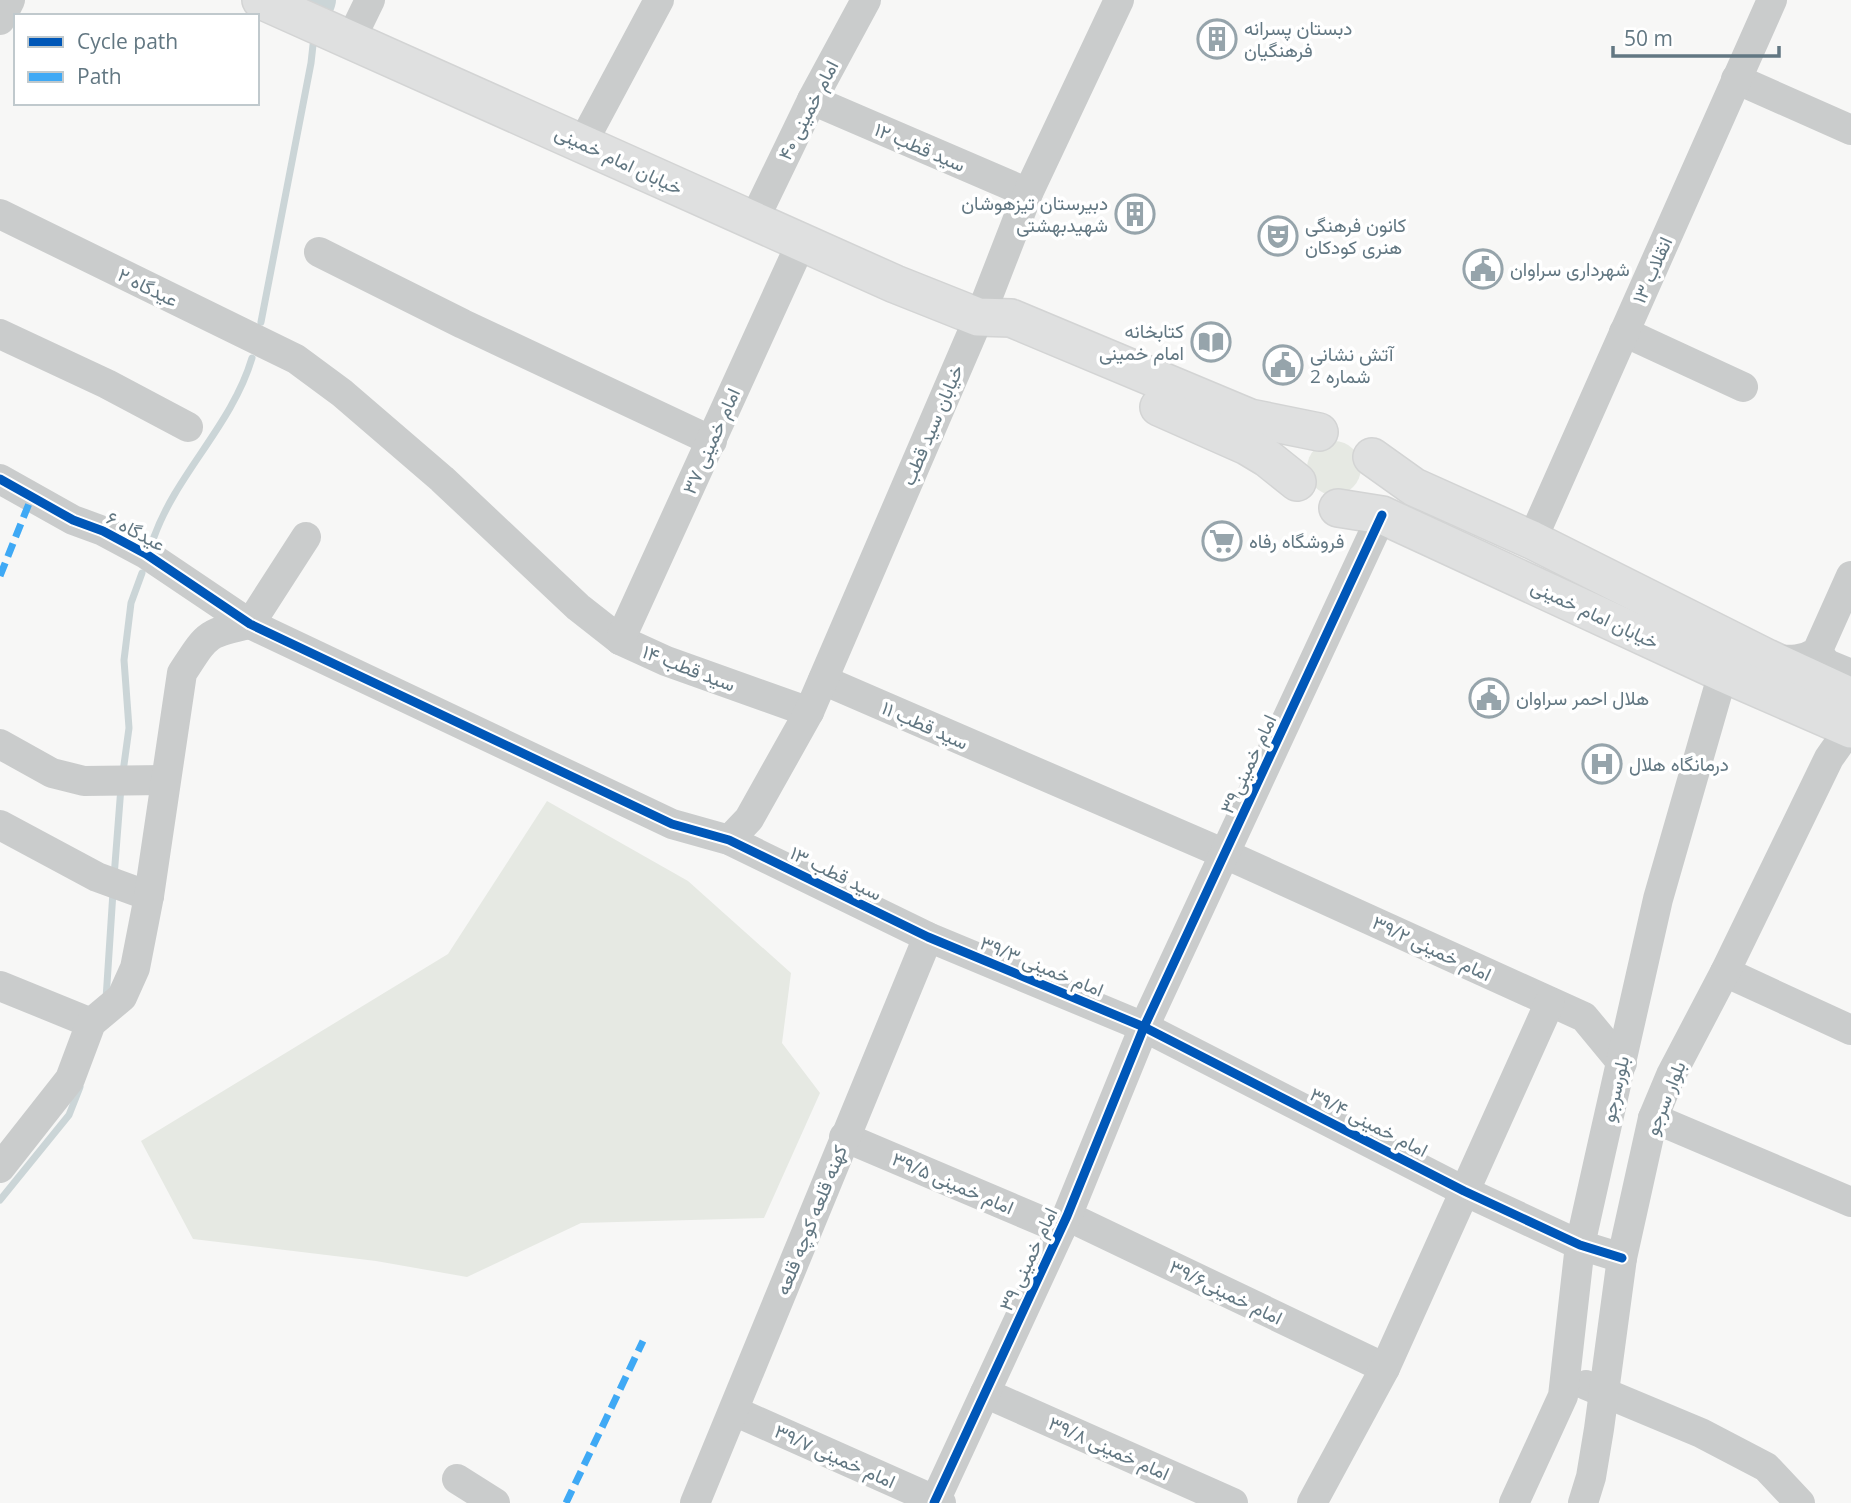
<svg xmlns="http://www.w3.org/2000/svg" width="1851" height="1503" viewBox="0 0 1851 1503" font-family="'Open Sans',Vazirmatn,sans-serif">
<style>
.green{fill:#e6e9e3}
.lines{fill:none;stroke-linecap:round;stroke-linejoin:round}
.stream{stroke:#cbd5d7;stroke-width:7}
.river{stroke:#cbd5d7;stroke-width:40}
.major-casing{stroke:#d3d4d4;stroke-width:40}
.minor{stroke:#cacccc;stroke-width:30}
.major{stroke:#dfe0e0;stroke-width:37}
.quiet{stroke:#3fa9f5;stroke-width:7;stroke-dasharray:14 7;stroke-linecap:butt}
.cycleway-casing{stroke:#fff;stroke-width:13}
.cycleway{stroke:#0057b8;stroke-width:9}
.labels{text-anchor:middle;dominant-baseline:central;stroke-width:7;stroke-linejoin:round;paint-order:stroke}
.poi-label{font-size:19px;fill:#627782;stroke:#fff;text-anchor:start}
.street-label{font-size:19px;fill:#627782;stroke:#fff}
</style>
<rect width="100%" height="100%" fill="#f7f7f6"/>
<g class="green">
<circle cx="1334" cy="468" r="27"/>
<polygon points="547,801 688,881 791,973 782,1043 820,1093 764,1218 581,1223 467,1277 376,1261 193,1239 141,1141 448,954"/>
</g>
<g class="lines">
<g class="stream">
<polyline points="261,322 311,63 313,45"/>
<path d="M154,537c23,-64 78,-112 98,-179"/>
<polyline points="123,772 129,728 124,660 131,603 142,573"/>
<polyline points="114,877 121,787"/>
<polyline points="106,999 113,892"/>
<polyline points="0,1200 69,1115 80,1087"/>
</g>
<polyline class="river" points="315,3 316,0"/>
<g class="major-casing">
<g id="major">
<polyline points="261,0 895,284 978,317 1011,318 1250,418 1319,432"/>
<polyline points="1159,407 1247,446 1267,458 1297,482"/>
<polyline points="1372,457 1414,487 1532,540 1767,658 1851,697"/>
<polyline points="1338,508 1382,515 1723,673 1851,729"/>
</g>
</g>
<g class="minor">
<polyline points="0,20 10,0"/>
<polyline points="351,39 370,0"/>
<polyline points="1736,79 1851,130"/>
<polyline points="812,100 1028,193"/>
<polyline points="583,142 659,0"/>
<polyline points="0,214 296,359 342,393 442,479 578,607 620,640 666,661 809,712"/>
<polyline points="753,222 812,100 866,0"/>
<polyline points="319,252 463,324 712,441"/>
<polyline points="1624,332 1743,387"/>
<polyline points="0,334 107,384 188,427"/>
<polyline points="0,479 73,520 103,531 146,554 250,624 672,824 729,840 928,937 1144,1027 1464,1191 1580,1245 1622,1258"/>
<polyline points="1532,540 1772,0"/>
<polyline points="620,640 802,241"/>
<polyline points="1817,652 1827,664 1851,674"/>
<path d="M1770,659c18,1 31,3 47,-7l34,-76"/>
<polyline points="823,680 1225,854 1584,1017 1622,1063"/>
<polyline points="0,744 52,773 84,781 165,780"/>
<polyline points="0,825 97,877 149,896"/>
<polyline points="729,840 749,819 809,712 986,301 1028,193 1119,0"/>
<polyline points="1725,972 1851,1030"/>
<polyline points="0,986 91,1023"/>
<polyline points="1653,1118 1851,1202"/>
<polyline points="844,1137 1061,1229"/>
<path d="M0,1168l70,-89 21,-56 31,-26 13,-29 14,-72 33,-223c25,-38 23,-40 68,-49l56,-87"/>
<polyline points="1067,1216 1385,1368"/>
<polyline points="1586,1385 1701,1433 1766,1467 1800,1503"/>
<polyline points="985,1393 1233,1503"/>
<polyline points="734,1411 941,1503"/>
<polyline points="457,1479 495,1503"/>
<polyline points="695,1503 928,937"/>
<polyline points="934,1503 1067,1216 1144,1027 1382,515"/>
<polyline points="1312,1503 1385,1368 1550,1002"/>
<polyline points="1514,1503 1563,1396 1580,1245 1601,1151 1658,899 1723,673"/>
<polyline points="1583,1503 1591,1477 1599,1429 1622,1258 1653,1118 1671,1075 1725,972 1829,758 1850,728"/>
</g>
<use href="#major" class="major"/>
<g class="quiet">
<polyline points="0,576 32,496"/>
<polyline points="566,1503 643,1341"/>
</g>
<g class="cycleway-casing">
<g id="cycleway">
<polyline points="0,479 73,520 103,531 146,554 250,624 672,824 729,840 928,937 1144,1027 1464,1191 1580,1245 1622,1258"/>
<polyline points="934,1503 1067,1216 1144,1027 1382,515"/>
</g>
</g>
<use href="#cycleway" class="cycleway"/>
</g>
<defs>
<g id="building-ring" transform="scale(2.0125)"><circle r="9.5" fill="#fff" stroke="#96a4ab" stroke-width="1.5"/><path d="M-4-6H4V6H1V3H-1V6H-4ZM-2.5-4.3h1.7v1.8h-1.7ZM.8-4.3h1.7v1.8H.8ZM-2.5-1h1.7V.8h-1.7ZM.8-1h1.7V.8H.8Z" fill="#96a4ab"/></g>
<g id="theatre-ring" transform="scale(2.0125)"><circle r="9.5" fill="#fff" stroke="#96a4ab" stroke-width="1.5"/><path d="M-5-5.5Q0-4 5-5.5V0Q5 5 0 6Q-5 5-5 0ZM-3.3-2.5H-1v1.5H-3.3ZM1-2.5H3.3v1.5H1ZM-2.8 1Q0 5.5 2.8 1Z" fill="#96a4ab"/></g>
<g id="civic-ring" transform="scale(2.0125)"><circle r="9.5" fill="#fff" stroke="#96a4ab" stroke-width="1.5"/><path d="M-.6-6.5H3V-4.5H.6V-3L4-1V1h2V6H-6V1h2V-1L-.6-3ZM-1.2 2.5V6h2.4V2.5Z" fill="#96a4ab"/></g>
<g id="library-ring" transform="scale(2.0125)"><circle r="9.5" fill="#fff" stroke="#96a4ab" stroke-width="1.5"/><path d="M-6-4Q-3-5.5-.7-3.5V5Q-3 3-6 4ZM6-4Q3-5.5 .7-3.5V5Q3 3 6 4Z" fill="#96a4ab"/></g>
<g id="supermarket-ring" transform="scale(2.0125)"><circle r="9.5" fill="#fff" stroke="#96a4ab" stroke-width="1.5"/><path d="M-6-5.5h2.5l.6 2H6L4.5 2H-2.5L-4.4-4H-6ZM-1.5 3.2a1.3 1.3 0 1 0 .1 0ZM3 3.2a1.3 1.3 0 1 0 .1 0Z" fill="#96a4ab"/></g>
<g id="hospital-ring" transform="scale(2.0125)"><circle r="9.5" fill="#fff" stroke="#96a4ab" stroke-width="1.5"/><path d="M-5-5h3v3.5h4V-5h3V5h-3V1.5h-4V5h-3Z" fill="#96a4ab"/></g>
</defs>
<g fill-rule="evenodd">
<use href="#building-ring" x="1217" y="39"/>
<use href="#building-ring" x="1135" y="214"/>
<use href="#theatre-ring" x="1278" y="236"/>
<use href="#civic-ring" x="1483" y="269"/>
<use href="#library-ring" x="1211" y="342"/>
<use href="#civic-ring" x="1283" y="365"/>
<use href="#supermarket-ring" x="1222" y="541"/>
<use href="#civic-ring" x="1489" y="698"/>
<use href="#hospital-ring" x="1602" y="764"/>
</g>
<g class="labels">
<g class="poi-label">
<text x="1244" y="28">دبستان پسرانه<tspan x="1244" dy="22">فرهنگیان</tspan></text>
<text x="1108" y="203" text-anchor="end">دبیرستان تیزهوشان<tspan x="1108" dy="22">شهیدبهشتی</tspan></text>
<text x="1305" y="225">کانون فرهنگی<tspan x="1305" dy="22">هنری کودکان</tspan></text>
<text x="1510" y="269">شهرداری سراوان</text>
<text x="1184" y="331" text-anchor="end">کتابخانه<tspan x="1184" dy="22">امام خمینی</tspan></text>
<text x="1310" y="354">آتش نشانی<tspan x="1310" dy="22">شماره 2</tspan></text>
<text x="1249" y="541">فروشگاه رفاه</text>
<text x="1516" y="698">هلال احمر سراوان</text>
<text x="1629" y="764">درمانگاه هلال</text>
</g>
<g class="street-label">
<text transform="translate(808 110) rotate(-63)">امام خمینی ۴۰</text>
<text transform="translate(920 147) rotate(23)">سید قطب ۱۲</text>
<text transform="translate(619 160) rotate(25)">خیابان امام خمینی</text>
<text transform="translate(1652 270) rotate(-66)">انقلاب ۱۳</text>
<text transform="translate(148 287) rotate(26)">عیدگاه ۲</text>
<text transform="translate(932 425) rotate(-67)">خیابان سید قطب</text>
<text transform="translate(711 441) rotate(-66)">امام خمینی ۳۷</text>
<text transform="translate(136 531) rotate(28)">عیدگاه ۶</text>
<text transform="translate(1595 614) rotate(25)">خیابان امام خمینی</text>
<text transform="translate(689 668) rotate(21)">سید قطب ۱۴</text>
<text transform="translate(925 725) rotate(24)">سید قطب ۱۱</text>
<text transform="translate(1248 764) rotate(-65)">امام خمینی۳۹</text>
<text transform="translate(836 873) rotate(26)">سید قطب ۱۳</text>
<text transform="translate(1432 948) rotate(25)">امام خمینی ۳۹/۲</text>
<text transform="translate(1042 966) rotate(22)">امام خمینی ۳۹/۳</text>
<text transform="translate(1615 1089) rotate(-77)">بلورسرجو</text>
<text transform="translate(1665 1098) rotate(-68)">بلوار سرجو</text>
<text transform="translate(1369 1122) rotate(27)">امام خمینی ۳۹/۴</text>
<text transform="translate(953 1183) rotate(23)">امام خمینی ۳۹/۵</text>
<text transform="translate(811 1220) rotate(-68)">کهنه قلعه کوچه قلعه</text>
<text transform="translate(1028 1259) rotate(-65)">امام خمینی ۳۹</text>
<text transform="translate(1226 1292) rotate(26)">امام خمینی۳۹/۶</text>
<text transform="translate(1109 1448) rotate(24)">امام خمینی ۳۹/۸</text>
<text transform="translate(835 1456) rotate(24)">امام خمینی ۳۹/۷</text>
</g>
</g>
<rect x="14" y="14" width="245" height="91" fill="#ffffff" stroke="#c0c9cd" stroke-width="2"/>
<rect x="28" y="37" width="35" height="10" fill="#0057b8" stroke="#c0c9cd" stroke-width="2"/>
<text x="77" y="49" font-size="21" fill="#627782">Cycle path</text>
<rect x="28" y="72" width="35" height="10" fill="#3fa9f5" stroke="#c0c9cd" stroke-width="2"/>
<text x="77" y="84" font-size="21" fill="#627782">Path</text>
<path d="M1613 46v10h166v-10" fill="none" stroke="#627782" stroke-width="3.5"/>
<text x="1624" y="46" font-size="21" fill="#627782" stroke="#ffffff" stroke-width="5" paint-order="stroke">50 m</text>
</svg>
